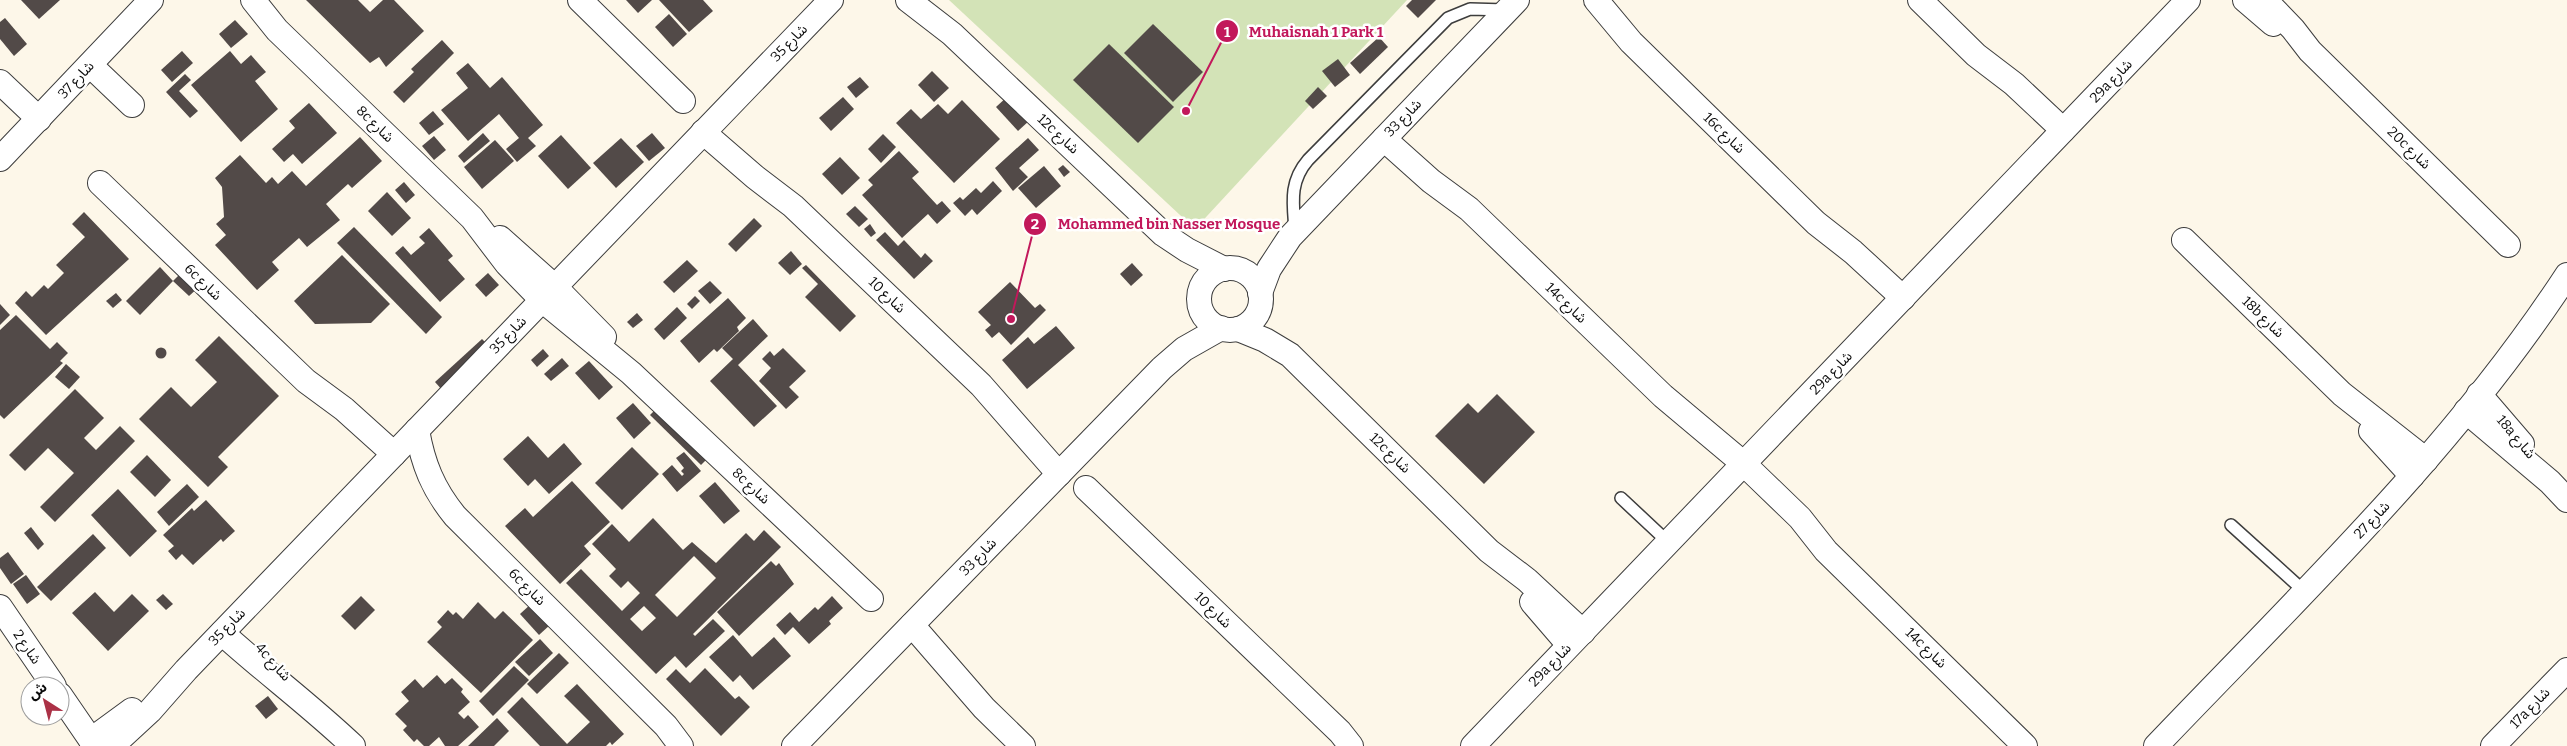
<svg xmlns="http://www.w3.org/2000/svg" width="2567" height="746" viewBox="0 0 2567 746" font-family="Bitter,'Noto Sans Arabic',serif">
<style>
.green{fill:#d3e3b7}
.building{fill:#524a48;fill-rule:evenodd}
.lines{fill:none;stroke-linecap:round;stroke-linejoin:round}
.lane-casing{stroke:#3d3d3d;stroke-width:14}
.street-casing{stroke:#3d3d3d;stroke-width:26}
.lane{stroke:#fff;stroke-width:11}
.street{stroke:#fff;stroke-width:24}
.labels{text-anchor:middle;dominant-baseline:central;stroke-width:5;stroke-linejoin:round;paint-order:stroke}
.street-label{font-size:14px;fill:#0a0a0a;stroke:#fff}
.leader{fill:none;stroke:#c2185b;stroke-width:2}
.callout-dot{fill:#c2185b;stroke:#fff;stroke-width:2}
.mark-label{font-size:15px;text-anchor:middle;font-weight:bold;fill:#fff}
.callout-label{font-size:15px;text-anchor:middle;font-weight:bold;fill:#c2185b;stroke:#fff;stroke-width:5;stroke-linejoin:round;paint-order:stroke}
</style>
<rect width="100%" height="100%" fill="#fdf7e9"/>
<polygon class="green" points="949,0 1407,0 1195,229"/>
<g class="building">
<polygon points="21,0 60,0 39,19"/>
<polygon points="306,0 358,0 370,12 383,0 394,0 424,31 386,67 379,57 370,63"/>
<polygon points="626,0 652,0 638,13"/>
<polygon points="659,0 703,0 713,11 689,32"/>
<polygon points="1412,0 1436,0 1418,18 1406,6"/>
<polygon points="669,14 687,34 673,47 655,27"/>
<polygon points="5,18 27,44 14,56 0,39 0,22"/>
<polygon points="235,20 248,34 231,48 219,34"/>
<polygon points="1153,24 1203,72 1173,102 1124,53"/>
<polygon points="1379,37 1388,47 1360,74 1350,63"/>
<polygon points="442,40 454,53 404,103 393,92 414,72 411,69"/>
<polygon points="1109,44 1174,107 1138,143 1073,80"/>
<polygon points="182,51 193,63 172,82 161,70"/>
<polygon points="230,51 241,64 251,55 266,72 255,81 278,109 241,142 191,85"/>
<polygon points="1338,59 1350,75 1335,87 1322,71"/>
<polygon points="468,63 490,88 502,77 543,125 528,138 536,146 517,162 506,149 519,138 499,114 468,141 441,110 468,88 456,73"/>
<polygon points="932,71 949,88 934,102 918,85"/>
<polygon points="185,74 191,80 179,91 198,111 190,118 166,92"/>
<polygon points="860,77 869,87 856,98 847,87"/>
<polygon points="1318,87 1327,96 1313,109 1305,101"/>
<polygon points="1008,96 1030,120 1018,131 996,107"/>
<polygon points="843,97 854,109 831,131 819,118"/>
<polygon points="962,100 1000,139 954,183 896,123 911,109 921,119 938,104 948,114"/>
<polygon points="309,103 337,133 302,164 293,154 284,162 272,149 295,128 289,121"/>
<polygon points="433,111 444,124 429,135 419,123"/>
<polygon points="483,133 490,141 464,163 458,156"/>
<polygon points="652,133 665,148 649,161 636,146"/>
<polygon points="883,134 896,147 881,163 868,149"/>
<polygon points="561,135 591,168 568,189 538,156"/>
<polygon points="434,136 446,150 434,160 422,146"/>
<polygon points="360,137 382,161 352,188 348,184 326,204 340,220 307,247 299,238 272,262 279,270 257,290 215,245 226,235 216,224 224,217 222,187 215,178 240,155 266,183 272,177 278,184 292,171 306,186"/>
<polygon points="621,138 644,162 616,188 593,163"/>
<polygon points="1028,138 1039,150 1019,168 1028,177 1013,191 995,168"/>
<polygon points="495,140 514,161 482,189 464,167"/>
<polygon points="899,151 919,172 912,178 937,205 942,201 951,211 937,224 928,214 902,238 862,195 873,185 868,180"/>
<polygon points="840,157 860,178 842,195 822,174"/>
<polygon points="1063,165 1070,172 1064,177 1058,169"/>
<polygon points="1044,166 1061,186 1036,208 1018,188"/>
<polygon points="993,181 1002,191 977,215 972,209 965,216 953,203 960,197 963,200 976,188 981,193"/>
<polygon points="404,182 415,195 406,203 395,190"/>
<polygon points="387,192 411,218 392,236 368,211"/>
<polygon points="855,206 868,219 859,227 846,214"/>
<polygon points="84,212 129,259 46,335 15,303 26,291 32,297 44,285 48,289 64,273 56,265 85,237 72,224"/>
<polygon points="754,218 762,226 736,252 728,244"/>
<polygon points="870,224 876,233 871,237 864,229"/>
<polygon points="354,227 442,317 426,334 337,243"/>
<polygon points="429,228 453,256 448,260 465,279 440,302 395,253 403,246 411,255 425,243 419,237"/>
<polygon points="885,232 898,246 904,240 921,258 925,253 933,261 914,279 876,240"/>
<polygon points="791,251 802,264 790,275 778,263"/>
<polygon points="342,255 390,304 371,323 315,324 294,301"/>
<polygon points="687,260 698,271 674,293 663,282"/>
<polygon points="1132,263 1143,275 1131,286 1120,274"/>
<polygon points="806,265 856,316 840,332 805,297 818,284 802,268"/>
<polygon points="160,267 173,281 140,315 126,301"/>
<polygon points="183,271 199,287 189,296 173,281"/>
<polygon points="488,273 499,285 486,297 475,285"/>
<polygon points="710,281 722,293 710,304 698,291"/>
<polygon points="1010,282 1035,308 1040,304 1046,310 1011,345 999,332 992,338 985,330 991,325 978,312"/>
<polygon points="116,293 122,300 113,308 106,301"/>
<polygon points="695,296 700,301 692,309 687,304"/>
<polygon points="728,298 746,318 737,327 739,331 717,352 714,349 699,363 680,341"/>
<polygon points="0,304 10,315 0,325"/>
<polygon points="677,307 687,318 664,340 654,329"/>
<polygon points="637,313 643,320 633,328 627,322"/>
<polygon points="16,315 50,349 57,342 68,353 60,361 63,363 4,419 0,415 0,330"/>
<polygon points="753,319 768,336 738,365 777,406 754,427 710,381 733,359 722,348"/>
<polygon points="1056,326 1075,348 1027,389 1002,360 1028,337 1034,344"/>
<polygon points="219,336 279,396 218,457 228,467 208,487 139,419 171,387 191,407 217,382 195,360"/>
<polygon points="482,339 490,347 443,391 435,382"/>
<circle cx="161" cy="353" r="5.5"/>
<polygon points="783,348 806,371 789,387 799,397 786,409 759,381 771,368 762,359 770,351 774,356"/>
<polygon points="543,349 549,356 537,367 531,360"/>
<polygon points="562,358 569,366 551,381 544,374"/>
<polygon points="589,361 613,387 599,400 575,373"/>
<polygon points="66,364 80,377 69,389 55,377"/>
<polygon points="75,389 104,418 84,438 96,450 120,426 135,441 55,522 40,507 74,473 48,448 25,471 9,455"/>
<polygon points="1497,394 1535,432 1484,484 1435,436 1468,403 1478,413"/>
<polygon points="633,403 651,423 634,439 616,418"/>
<polygon points="659,406 709,457 701,465 650,415"/>
<polygon points="528,436 548,458 564,443 582,464 549,494 535,479 528,486 503,459"/>
<polygon points="632,447 659,474 622,510 595,483"/>
<polygon points="684,452 701,471 677,492 662,474 672,465 682,476 684,474 681,471 684,468 676,458"/>
<polygon points="147,455 171,480 155,497 130,472"/>
<polygon points="572,481 610,522 584,546 591,554 560,584 505,526 525,508 533,517"/>
<polygon points="715,482 740,511 724,524 699,496"/>
<polygon points="187,484 199,497 169,526 157,512"/>
<polygon points="118,489 157,531 130,557 91,515"/>
<polygon points="206,500 235,531 223,542 221,539 193,565 182,554 176,560 168,551 174,546 163,535 192,508 194,511"/>
<path d="M653,518l30,32 9,-8 24,21 30,-30 8,8 10,-11 17,17 -88,87 2,2 18,-17 12,12 -39,37 -11,-12 -19,18 -90,-91 15,-14 41,42 18,-18 -12,-12 -7,7 -12,-12 7,-7 -24,-25 20,-20 17,18zM694,556l22,22 -39,39 -22,-22zM644,606l12,12 -14,13 -12,-12z"/>
<polygon points="31,527 44,544 38,550 24,533"/>
<polygon points="93,534 106,548 51,601 37,587"/>
<polygon points="8,552 24,574 11,584 0,568 0,558"/>
<polygon points="771,561 776,566 779,563 794,584 739,636 717,612"/>
<polygon points="26,575 40,594 27,604 13,584"/>
<polygon points="95,592 114,612 132,594 149,611 108,651 72,613"/>
<polygon points="163,594 173,604 166,610 156,600"/>
<polygon points="361,596 375,610 355,630 341,616"/>
<polygon points="832,596 843,608 829,621 831,624 809,644 793,627 785,635 776,625 790,612 799,622 815,607 818,610"/>
<polygon points="478,602 495,619 503,611 533,640 481,693 427,642 442,627 437,622 448,610 453,615 456,612 463,619"/>
<polygon points="532,603 551,624 539,635 520,614"/>
<polygon points="733,635 752,657 774,637 791,656 753,690 740,675 733,682 709,657"/>
<polygon points="540,639 553,653 529,676 515,662"/>
<polygon points="559,653 569,663 537,694 527,684"/>
<polygon points="514,666 529,680 493,716 479,701"/>
<polygon points="705,668 735,699 739,696 750,707 721,736 666,679 676,669 690,683"/>
<polygon points="437,675 445,684 452,678 463,689 461,692 470,702 458,713 464,719 468,715 479,727 458,746 445,746 439,737 429,746 424,746 417,739 414,742 403,730 407,726 395,714 409,701 401,692 415,679 423,688"/>
<polygon points="577,684 624,734 612,745 610,742 606,746 540,746 507,712 522,697 567,744 590,722 564,696"/>
<polygon points="268,696 278,709 266,719 255,706"/>
<polygon points="497,718 509,731 494,746 468,746"/>
</g>
<g class="lines">
<g class="lane-casing">
<g id="lane">
<path d="M1295,230c-2,-27 -6,-48 13,-70l140,-142 22,-9 36,1"/>
<polyline points="1621,498 1668,542"/>
<polyline points="2231,525 2304,591"/>
</g>
</g>
<g class="street-casing">
<g id="street">
<polyline points="253,0 277,30 472,218 507,264 542,300 631,373 871,599"/>
<polyline points="580,0 683,101"/>
<polyline points="908,0 952,34 1163,234 1187,250 1224,269"/>
<polyline points="1596,0 1631,42 1816,223 1853,252 1903,298"/>
<polyline points="1920,0 1976,55 2014,84 2063,130"/>
<polyline points="2245,0 2273,24"/>
<polyline points="2265,0 2293,29 2310,51 2508,245"/>
<polyline points="90,65 132,105"/>
<polyline points="0,82 39,119"/>
<polyline points="703,132 755,177 793,206 981,385 1059,474"/>
<polyline points="1384,139 1431,181 1469,209 1663,396 1744,464 1800,518 1826,551 2025,746"/>
<polyline points="0,159 151,0"/>
<polyline points="100,183 306,381 344,409 394,454"/>
<polyline points="500,238 555,287 604,337"/>
<polyline points="2184,240 2342,394 2426,460"/>
<circle cx="1230" cy="299" r="31"/>
<polyline points="1260,293 1269,269 1290,237 1517,0"/>
<polyline points="1238,329 1265,340 1290,355 1489,551 1527,580 1583,632"/>
<polyline points="2479,394 2522,444"/>
<polyline points="2466,411 2550,482 2567,500"/>
<path d="M417,430c6,34 16,59 38,86l211,210 15,20"/>
<polyline points="2371,431 2412,476"/>
<polyline points="1086,488 1340,732 1351,746"/>
<polyline points="1532,602 1569,645"/>
<polyline points="0,607 54,686"/>
<polyline points="912,625 984,708 1023,746"/>
<path d="M222,633c43,39 89,73 131,113"/>
<polyline points="60,695 95,746"/>
<polyline points="91,740 132,710"/>
<polyline points="112,746 150,711 186,670 831,0"/>
<polyline points="794,746 1162,368 1184,349 1221,328"/>
<polyline points="1473,746 2188,0"/>
<path d="M2156,746c143,-150 297,-296 411,-471"/>
<polyline points="2493,746 2567,670"/>
</g>
</g>
<use href="#lane" class="lane"/>
<use href="#street" class="street"/>
</g>
<g class="labels">
<g class="street-label">
<text transform="translate(789 43) rotate(-46)">شارع 35</text>
<text transform="translate(76 80) rotate(-47)">شارع 37</text>
<text transform="translate(2111 81) rotate(-46)">29a شارع</text>
<text transform="translate(1403 118) rotate(-46)">شارع 33</text>
<text transform="translate(375 124) rotate(44)">8c شارع</text>
<text transform="translate(1724 133) rotate(44)">16c شارع</text>
<text transform="translate(1058 134) rotate(43)">12c شارع</text>
<text transform="translate(2409 148) rotate(44)">20c شارع</text>
<text transform="translate(203 282) rotate(44)">6c شارع</text>
<text transform="translate(887 295) rotate(44)">شارع 10</text>
<text transform="translate(1566 303) rotate(44)">14c شارع</text>
<text transform="translate(2263 317) rotate(44)">18b شارع</text>
<text transform="translate(508 335) rotate(-46)">شارع 35</text>
<text transform="translate(1831 373) rotate(-46)">29a شارع</text>
<text transform="translate(2516 437) rotate(50)">18a شارع</text>
<text transform="translate(1390 453) rotate(44)">12c شارع</text>
<text transform="translate(751 486) rotate(43)">8c شارع</text>
<text transform="translate(2372 520) rotate(-47)">شارع 27</text>
<text transform="translate(978 557) rotate(-46)">شارع 33</text>
<text transform="translate(527 587) rotate(45)">6c شارع</text>
<text transform="translate(1213 610) rotate(44)">شارع 10</text>
<text transform="translate(227 627) rotate(-46)">شارع 35</text>
<text transform="translate(27 647) rotate(56)">شارع 2</text>
<text transform="translate(1926 648) rotate(44)">14c شارع</text>
<text transform="translate(273 662) rotate(48)">4c شارع</text>
<text transform="translate(1550 665) rotate(-46)">29a شارع</text>
<text transform="translate(2530 708) rotate(-46)">17a شارع</text>
</g>
</g>
<path class="leader" d="M1186 111L1227 31M1011 319L1035 224"/>
<g class="callout-dot">
<circle cx="1186" cy="111" r="5"/>
<circle cx="1011" cy="319" r="5"/>
<circle cx="1227" cy="31" r="12"/>
<circle cx="1035" cy="224" r="12"/>
</g>
<g class="mark-label">
<text x="1227" y="37">1</text>
<text x="1035" y="229">2</text>
</g>
<g class="callout-label">
<text x="1316" y="37">Muhaisnah 1 Park 1</text>
<text x="1169" y="229">Mohammed bin Nasser Mosque</text>
</g>
<g transform="translate(45 701) rotate(324)"><circle r="24" fill="#ffffff" stroke="#9d9d9d"/>
<path d="M0-4L9 19L0 12L-9 19Z" fill="#ab3146"/>
<text y="-8" font-size="14" font-weight="bold" text-anchor="middle" fill="#0a0a0a">ش</text>
</g>
</svg>
